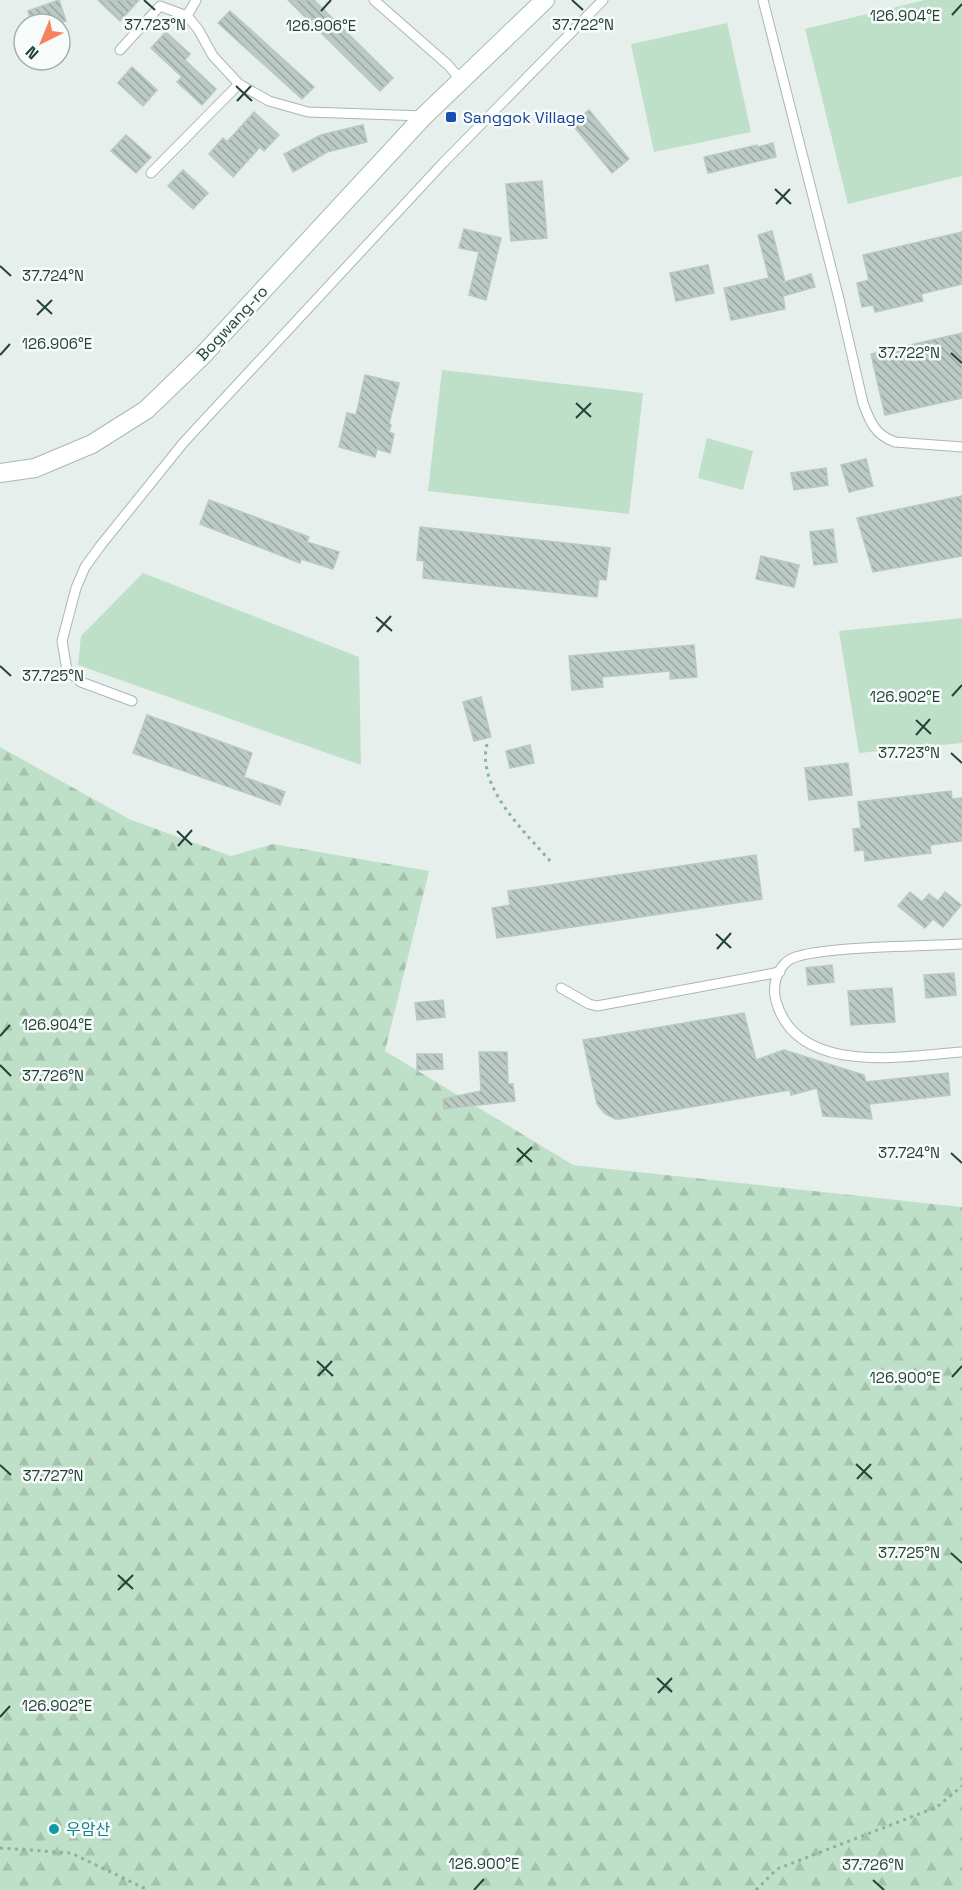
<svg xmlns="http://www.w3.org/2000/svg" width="962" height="1890" viewBox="0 0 962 1890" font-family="'Space Grotesk','Noto Sans KR',sans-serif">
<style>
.green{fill:#bfe0c8}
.forest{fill:url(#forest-firs)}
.building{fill:url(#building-back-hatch);stroke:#b8c9c2;stroke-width:1.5}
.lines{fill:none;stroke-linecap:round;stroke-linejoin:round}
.service-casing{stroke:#a8b8b2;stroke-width:11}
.secondary-casing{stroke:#a4bbb3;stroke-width:20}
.path{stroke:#86b3a5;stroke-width:3;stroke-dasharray:3 4.5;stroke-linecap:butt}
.service{stroke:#fff;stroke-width:9}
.secondary{stroke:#fff;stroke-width:18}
.ticks{fill:none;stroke:#24423a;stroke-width:2}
.transit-dot{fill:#1a4fb4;stroke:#f7fbf9;stroke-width:2}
.culture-dot{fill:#0f9aa8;stroke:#f7fbf9;stroke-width:2}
.labels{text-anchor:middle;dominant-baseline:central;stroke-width:5;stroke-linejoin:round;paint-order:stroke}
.transit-label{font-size:16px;fill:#164399;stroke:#f7fbf9;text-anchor:start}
.street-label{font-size:16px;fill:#24423a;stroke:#f7fbf9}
.culture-label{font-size:16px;fill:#0d838f;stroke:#f7fbf9;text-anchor:start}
.ticks-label{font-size:15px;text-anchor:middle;fill:#24423a;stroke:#f7fbf9;stroke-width:5;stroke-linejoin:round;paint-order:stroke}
</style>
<defs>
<pattern id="forest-firs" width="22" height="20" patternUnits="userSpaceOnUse" patternTransform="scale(1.5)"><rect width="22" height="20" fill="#bfe0c8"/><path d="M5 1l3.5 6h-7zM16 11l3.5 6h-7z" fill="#a4c1ad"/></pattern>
<pattern id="building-back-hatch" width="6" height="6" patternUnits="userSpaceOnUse" patternTransform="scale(1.5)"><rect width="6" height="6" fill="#bbcac4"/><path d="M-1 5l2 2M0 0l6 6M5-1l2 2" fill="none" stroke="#98a6a0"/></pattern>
</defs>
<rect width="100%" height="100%" fill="#e6efeb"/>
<g class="green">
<polygon points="925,0 962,0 962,176 848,204 805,29"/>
<polygon points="727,23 751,132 654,152 631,44"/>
<polygon points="442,370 643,393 629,514 428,491"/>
<polygon points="707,438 753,451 743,490 698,478"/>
<polygon points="143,573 359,657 361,765 78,665 81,636"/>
<polygon points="962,618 962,743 859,753 839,631"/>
</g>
<polygon class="forest" points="0,747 131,820 231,856 273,844 429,871 385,1051 573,1165 962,1207 962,1890 0,1890"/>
<g class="building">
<polygon points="59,0 66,21 56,24 32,24 28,11"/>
<polygon points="98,0 139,0 120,21"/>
<polygon points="288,0 314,0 393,78 380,91"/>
<polygon points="230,11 314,87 302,99 218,23"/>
<polygon points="166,32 190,54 185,60 216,89 202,105 177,82 182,77 151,48"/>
<polygon points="132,67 157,90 143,106 118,83"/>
<polygon points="589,110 629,159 612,173 572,124"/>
<polygon points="254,112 279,135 264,151 260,147 233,177 209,154 223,138 227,142"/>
<polygon points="363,125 367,142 327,152 293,172 284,154 321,135"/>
<polygon points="126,135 151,157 136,173 111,151"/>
<polygon points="773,143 776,157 708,173 704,157 757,145 758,147"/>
<polygon points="183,170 208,193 193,209 168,186"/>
<polygon points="542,181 547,238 511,241 506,184"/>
<polygon points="464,229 501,238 486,300 469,295 479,252 459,248"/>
<polygon points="772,231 785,282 811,274 815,287 783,296 785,309 731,320 724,288 769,278 758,235"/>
<polygon points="962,232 962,284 921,294 923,301 875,312 873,305 862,307 857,283 869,280 863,255"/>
<polygon points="708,265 714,293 676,301 670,273"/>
<polygon points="962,333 962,398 885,415 871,354"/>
<polygon points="365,375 399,383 389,424 391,425 389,432 394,434 390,453 377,449 375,457 339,447 347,413 356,415"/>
<polygon points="866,459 873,486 849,492 841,465"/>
<polygon points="826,468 828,485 794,490 791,473"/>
<polygon points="962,496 962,556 873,572 857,518"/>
<polygon points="209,500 309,537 307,542 339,552 333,569 301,559 300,563 200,524"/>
<polygon points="420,527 610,548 606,580 599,579 597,597 423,578 424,561 417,560"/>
<polygon points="833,529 837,562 814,565 810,532"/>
<polygon points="761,556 799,565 794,587 756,579"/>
<polygon points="694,645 697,677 670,679 670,671 602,677 603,687 572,690 569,656"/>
<polygon points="481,697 491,737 474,741 463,702"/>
<polygon points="147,715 252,753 244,777 285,792 280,805 133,753"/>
<polygon points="530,745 534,763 510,768 506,751"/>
<polygon points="848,763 852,795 809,800 805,768"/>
<polygon points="951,791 952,799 962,798 962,841 930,845 931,853 865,861 864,850 855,851 853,829 861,828 858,802"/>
<polygon points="756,855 762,899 497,938 492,908 510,905 508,891"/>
<polygon points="910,892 922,902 929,894 938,901 945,892 961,905 943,927 933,919 925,928 898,906"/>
<polygon points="832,965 834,982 808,985 806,968"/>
<polygon points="954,973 956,995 926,998 924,975"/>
<polygon points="892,988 895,1022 851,1025 848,991"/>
<polygon points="443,1000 445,1017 417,1020 415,1003"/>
<polygon points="744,1013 756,1060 784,1050 864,1075 866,1082 948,1073 950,1095 869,1104 872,1119 823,1116 817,1088 791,1095 790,1090 620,1119 615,1119 604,1113 597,1104 583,1040"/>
<polygon points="479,1052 507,1052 508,1084 513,1084 515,1101 444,1109 443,1099 481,1091"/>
<polygon points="417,1054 442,1054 443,1069 417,1070"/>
</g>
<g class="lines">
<g class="service-casing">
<g id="service">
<polyline points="374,0 448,65 461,80"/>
<path d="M763,0l76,299 24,104c7,19 12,32 32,39l67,5"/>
<polyline points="187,16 196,0"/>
<polyline points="120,50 160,6 187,16 198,29 213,56 239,84 269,101 308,112 424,116"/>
<polyline points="151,173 239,84"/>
<polyline points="132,701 81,682 67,670 62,641 76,588 85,567 101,545 184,442 443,163 603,0"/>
<path d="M962,944c-31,2 -152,2 -173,16 -13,9 -17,27 -13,41 21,76 128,55 186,51"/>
<polyline points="561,988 589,1004 597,1006 780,972"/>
</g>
</g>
<g class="secondary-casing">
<polyline id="secondary" points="0,473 35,468 92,444 146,410 203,355 424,116 545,0"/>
</g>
<g class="path">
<path d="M487,744c-11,43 38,88 64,118"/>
<polyline points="0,1848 71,1853 148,1890"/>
<polyline points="756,1890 777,1869 937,1807 962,1786"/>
</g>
<use href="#service" class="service"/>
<use href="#secondary" class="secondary"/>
</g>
<path class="ticks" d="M144,0l11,10M572,0l11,10M321,11l10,-11M952,15l10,-11M236,86l16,15M237,101l14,-15M775,189l16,15M776,204l14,-15M0,266l11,10M37,300l15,14M37,315l15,-15M951,353l11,10M0,355l10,-11M576,403l15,14M576,418l15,-15M376,617l16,14M377,632l14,-16M0,666l11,10M952,696l10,-11M916,720l15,14M916,735l14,-16M951,753l11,10M177,831l15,14M178,846l14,-16M716,934l15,14M717,949l14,-16M0,1036l10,-11M0,1065l11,11M517,1148l15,14M951,1153l11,10M517,1162l15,-15M317,1361l16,15M318,1376l14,-15M952,1377l10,-11M856,1464l16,15M0,1465l11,10M857,1479l14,-15M951,1553l11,10M118,1575l15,14M118,1590l15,-15M657,1678l15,14M658,1693l14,-15M0,1717l10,-11M873,1880l11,10M474,1890l10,-11"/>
<rect class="transit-dot" x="445" y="111" width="12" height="12" rx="3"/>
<circle class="culture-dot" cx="54" cy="1829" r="6"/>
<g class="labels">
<g class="transit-label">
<text x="463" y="117">Sanggok Village</text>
</g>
<g class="street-label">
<text transform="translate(232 323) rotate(-47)">Bogwang-ro</text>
</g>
<g class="culture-label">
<text x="66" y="1829">우암산</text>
</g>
</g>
<g class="ticks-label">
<text x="905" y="21">126.904°E</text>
<text x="155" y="30">37.723°N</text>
<text x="583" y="30">37.722°N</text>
<text x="321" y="31">126.906°E</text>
<text x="53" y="281">37.724°N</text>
<text x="57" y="349">126.906°E</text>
<text x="909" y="358">37.722°N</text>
<text x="53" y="681">37.725°N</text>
<text x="905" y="702">126.902°E</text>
<text x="909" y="758">37.723°N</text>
<text x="57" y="1030">126.904°E</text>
<text x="53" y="1081">37.726°N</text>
<text x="909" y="1158">37.724°N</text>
<text x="905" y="1383">126.900°E</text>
<text x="53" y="1481">37.727°N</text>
<text x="909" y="1558">37.725°N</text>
<text x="57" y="1711">126.902°E</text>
<text x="484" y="1869">126.900°E</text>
<text x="873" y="1870">37.726°N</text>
</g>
<g transform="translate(42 42) rotate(223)"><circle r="28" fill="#f7fbf9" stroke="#a3b1ad" stroke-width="1.5"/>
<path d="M0-4.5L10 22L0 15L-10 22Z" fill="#f4845f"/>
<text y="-9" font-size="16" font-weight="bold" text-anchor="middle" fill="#24423a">N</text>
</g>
</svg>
